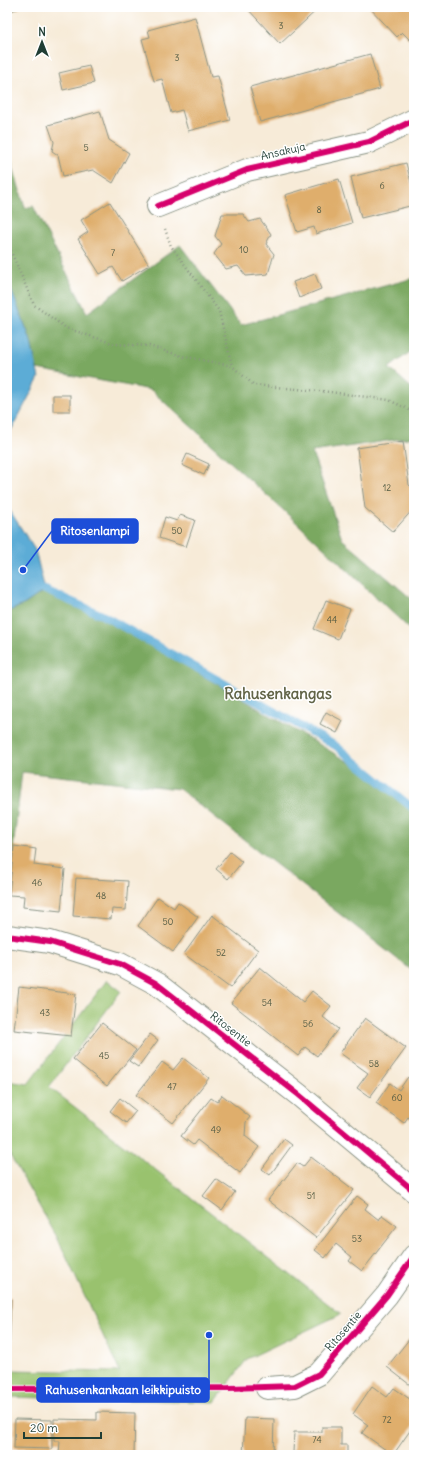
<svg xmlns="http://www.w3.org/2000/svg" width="421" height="1462" viewBox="0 0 421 1462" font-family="Delius,sans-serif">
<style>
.green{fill:#99c26e;stroke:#5c8051}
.forest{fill:#7aa861;stroke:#4c724a}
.water{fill:#5bacd6;stroke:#3d7485}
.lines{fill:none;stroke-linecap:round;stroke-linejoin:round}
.stream{stroke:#5bacd6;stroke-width:8}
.building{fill:#dfae6c}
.minor-casing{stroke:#8b9486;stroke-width:24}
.path{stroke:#8b9486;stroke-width:2.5;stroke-dasharray:1 3;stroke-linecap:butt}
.minor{stroke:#fff;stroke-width:22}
.cycleway-casing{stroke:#fff;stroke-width:8}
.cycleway{stroke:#d6006c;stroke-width:6}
.labels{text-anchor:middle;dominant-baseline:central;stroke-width:3;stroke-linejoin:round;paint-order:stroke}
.number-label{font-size:9px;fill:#4f5942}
.street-label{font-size:11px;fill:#1f3d34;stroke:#fff}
.district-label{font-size:15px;font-weight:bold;fill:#626548;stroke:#fff}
.leader{fill:none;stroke:#1d4ed8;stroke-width:1.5}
.callout-dot{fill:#1d4ed8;stroke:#fff;stroke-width:1.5}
.callout{fill:#1d4ed8;stroke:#1d4ed8;stroke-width:1.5}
.callout-label{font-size:12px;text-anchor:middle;font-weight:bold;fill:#fff}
</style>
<rect width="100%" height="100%" fill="#fff"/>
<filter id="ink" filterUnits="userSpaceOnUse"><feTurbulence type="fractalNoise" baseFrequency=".025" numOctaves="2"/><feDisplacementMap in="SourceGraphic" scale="8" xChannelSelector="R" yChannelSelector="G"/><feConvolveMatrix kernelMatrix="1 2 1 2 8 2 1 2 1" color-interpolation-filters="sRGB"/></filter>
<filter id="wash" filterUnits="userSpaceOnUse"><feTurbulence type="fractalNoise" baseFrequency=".012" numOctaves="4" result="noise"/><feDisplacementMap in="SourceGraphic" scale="16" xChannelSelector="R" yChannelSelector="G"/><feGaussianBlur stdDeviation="0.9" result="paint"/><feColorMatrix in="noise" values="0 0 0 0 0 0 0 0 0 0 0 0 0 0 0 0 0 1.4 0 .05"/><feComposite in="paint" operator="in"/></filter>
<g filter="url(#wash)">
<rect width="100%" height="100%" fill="#f7ebd8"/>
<polygon class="green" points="107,980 121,991 49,1087 341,1314 247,1359 215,1402 7,1397 7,1370 120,1372 57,1237 7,1150 7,1081 28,1084"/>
<g class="forest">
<polygon points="7,146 25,208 33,206 87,313 180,245 241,325 414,278 414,349 389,368 414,390 414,437 312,452 342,539 414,601 414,633 282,509 151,390 37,369 30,338 10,287 7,283"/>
<polygon points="45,590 134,635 359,768 414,809 414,972 179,789 22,772 7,901 7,612 25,604"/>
</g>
<g class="water">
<polygon points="7,283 10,287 30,338 39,378 7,438"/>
<polygon points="7,506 35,550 45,590 25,604 7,612"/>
</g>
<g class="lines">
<polyline class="stream" points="45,590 102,615 336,746 414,809"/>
</g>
<g id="blocks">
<g class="building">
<polygon points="7,7 20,7 20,8 7,12"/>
<polygon points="246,7 320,7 280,44"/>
<polygon points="369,7 414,7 414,38 411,41 402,32 397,37"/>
<polygon points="195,17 211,77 218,76 230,120 188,131 182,110 171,113 162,79 154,81 142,39 150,37 148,30"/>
<polygon points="370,54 380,89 260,122 250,87"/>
<polygon points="89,66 94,83 63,90 59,73"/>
<polygon points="100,111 109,140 129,153 113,183 93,170 63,176 58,155 52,151 54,142 48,125"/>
<polygon points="406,163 414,194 414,205 361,218 351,177"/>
<polygon points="339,179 352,223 316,234 314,227 297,232 285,195"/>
<polygon points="110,202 149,265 122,281 113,267 100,274 78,239 88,232 81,220"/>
<polygon points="222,214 243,214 249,222 260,219 271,234 266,244 274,254 268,274 246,276 238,266 226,269 214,254 221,244 215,236"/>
<polygon points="315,274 321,289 299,298 293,282"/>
<rect x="53" y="395" width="17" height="16"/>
<polygon points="403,441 409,485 414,490 414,508 393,532 365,508 357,448"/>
<polygon points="187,454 209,464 204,475 182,465"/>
<polygon points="180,515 195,520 186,547 159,538 165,517 177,521"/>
<polygon points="326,600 350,609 338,639 314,629"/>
<polygon points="326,712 343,721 337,733 320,724"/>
<polygon points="14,846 36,849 34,865 65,869 61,911 23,907 24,896 9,895"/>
<polygon points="230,852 242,862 228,879 216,869"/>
<polygon points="76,878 128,881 126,910 112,909 111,919 73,916"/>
<polygon points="158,897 174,908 178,902 198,917 173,952 138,926"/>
<polygon points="212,915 258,950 230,988 184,954"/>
<polygon points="260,967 303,1002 312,991 331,1006 323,1017 338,1029 317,1056 305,1047 298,1056 231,1003"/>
<polygon points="19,987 76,994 71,1036 14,1030"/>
<polygon points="365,1018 406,1048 370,1097 357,1088 368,1073 340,1053"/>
<polygon points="102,1023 136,1050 107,1086 73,1059"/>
<polygon points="150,1034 158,1040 138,1067 129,1061"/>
<polygon points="183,1058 209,1078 173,1123 136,1095 162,1062 173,1070"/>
<polygon points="408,1077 414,1081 414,1121 408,1117 404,1123 376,1103 390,1083 399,1090"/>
<polygon points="222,1095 250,1117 246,1122 245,1136 259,1147 240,1173 197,1140 193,1145 181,1136 211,1098 217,1102"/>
<polygon points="120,1098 136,1111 126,1123 110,1111"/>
<polygon points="284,1139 292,1145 270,1175 262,1169"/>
<polygon points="311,1157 354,1190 316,1238 268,1200 297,1163 303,1167"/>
<polygon points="216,1179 235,1192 222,1210 203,1196"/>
<polygon points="357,1196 368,1204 365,1209 379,1220 382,1215 397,1226 362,1271 349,1261 352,1257 336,1244 325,1258 315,1250"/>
<polygon points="7,1298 11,1298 9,1360 7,1360"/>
<polygon points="414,1333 414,1388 387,1367"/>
<polygon points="372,1386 387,1397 394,1388 414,1402 414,1425 393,1455 362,1433 368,1425 353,1414"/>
<polygon points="97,1412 135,1413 134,1455 59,1455 60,1441 54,1441 54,1419 97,1420"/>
<polygon points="245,1418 274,1419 273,1455 243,1455"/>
<polygon points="15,1419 52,1420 52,1449 14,1448"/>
<polygon points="322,1427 341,1427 341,1445 347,1445 347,1455 288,1455 288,1453 293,1453 294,1432 322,1432"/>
</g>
</g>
</g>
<g filter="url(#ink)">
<use href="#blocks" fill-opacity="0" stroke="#8b9486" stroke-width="1"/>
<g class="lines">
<g class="minor-casing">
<g id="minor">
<polyline points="158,206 247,170 369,142 414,120"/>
<polyline points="7,936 50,942 120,964 157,984 299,1095 414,1191"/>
<polyline points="267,1388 295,1386 319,1374 387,1295 414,1256"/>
</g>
</g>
<g class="path">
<polyline points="165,229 171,246 219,311 232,366"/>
<polyline points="7,235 12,254 34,305 66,328 115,344 149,346 182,356 232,366 254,385 330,392 389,400 414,412"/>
</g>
<use href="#minor" class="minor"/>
<g class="cycleway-casing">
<g id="cycleway">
<polyline points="158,206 247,170 369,142 414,120"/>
<polyline points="7,936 50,942 120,964 157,984 299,1095 414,1191"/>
<polyline points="7,1389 229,1388 295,1386 319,1374 387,1295 414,1256"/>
</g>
</g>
<use href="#cycleway" class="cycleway"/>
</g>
</g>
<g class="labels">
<g class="number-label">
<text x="281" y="25">3</text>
<text x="177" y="57">3</text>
<text x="86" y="147">5</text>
<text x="382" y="185">6</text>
<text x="319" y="209">8</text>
<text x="244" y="249">10</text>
<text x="113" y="252">7</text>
<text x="387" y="487">12</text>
<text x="177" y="530">50</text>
<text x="332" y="619">44</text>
<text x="37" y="882">46</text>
<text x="101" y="895">48</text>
<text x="168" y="921">50</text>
<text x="221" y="952">52</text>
<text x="267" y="1002">54</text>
<text x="45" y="1012">43</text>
<text x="308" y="1023">56</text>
<text x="104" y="1055">45</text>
<text x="374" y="1063">58</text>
<text x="172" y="1086">47</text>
<text x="397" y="1097">60</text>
<text x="216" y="1129">49</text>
<text x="311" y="1195">51</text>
<text x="357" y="1238">53</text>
<text x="387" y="1419">72</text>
<text x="317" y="1439">74</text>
</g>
<g class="street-label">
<text transform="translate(283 151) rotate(-13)">Ansakuja</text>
<text transform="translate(231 1029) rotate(38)">Ritosentie</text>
<text transform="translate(343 1331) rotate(-49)">Ritosentie</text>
</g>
<g class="district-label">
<text x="278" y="693">Rahusenkangas</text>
</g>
</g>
<path class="leader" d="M23 570L52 531M209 1335L209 1390"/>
<g class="callout-dot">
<circle cx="23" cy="570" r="4"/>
<circle cx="209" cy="1335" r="4"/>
</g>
<g class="callout">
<rect x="52" y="519" width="86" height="24" rx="4"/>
<rect x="37" y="1378" width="172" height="24" rx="4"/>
</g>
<g class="callout-label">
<text x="95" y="535">Ritosenlampi</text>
<text x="123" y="1394">Rahusenkankaan leikkipuisto</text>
</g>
<rect width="421" height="1462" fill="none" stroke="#fff" stroke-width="24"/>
<g transform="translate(42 42)" stroke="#ffffff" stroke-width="3" paint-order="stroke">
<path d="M0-3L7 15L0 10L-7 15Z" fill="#1f3d34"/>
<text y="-6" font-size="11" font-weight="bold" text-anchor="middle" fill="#1f3d34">N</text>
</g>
<path d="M24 1432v6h77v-6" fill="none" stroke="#1f3d34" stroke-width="2"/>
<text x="30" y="1432" font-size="12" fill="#1f3d34" stroke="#ffffff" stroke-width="3" paint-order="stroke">20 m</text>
</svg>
